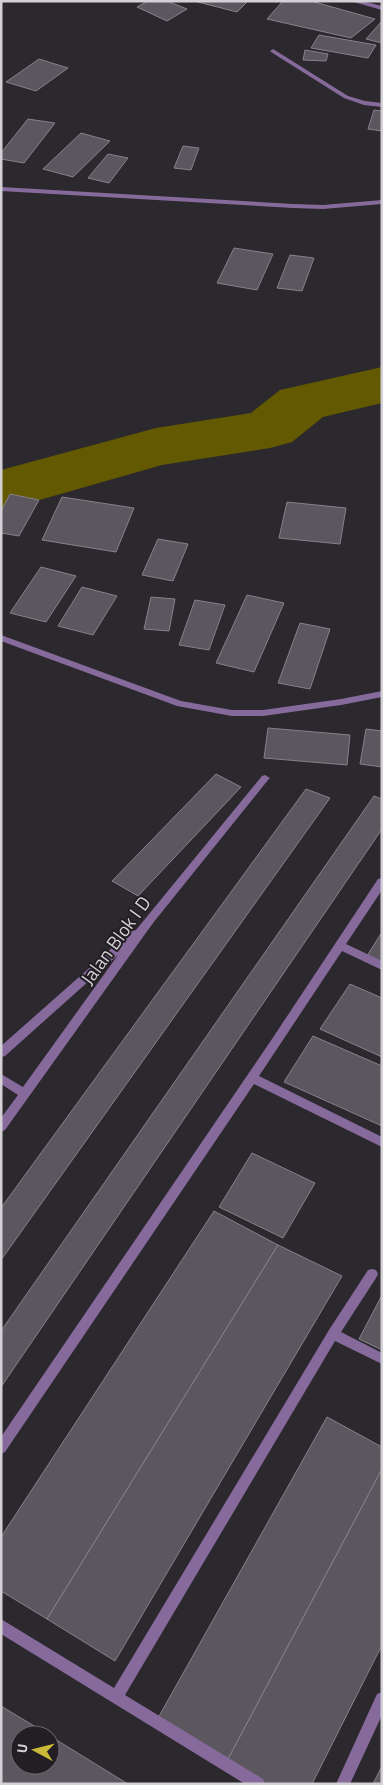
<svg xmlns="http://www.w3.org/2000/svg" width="383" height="1785" viewBox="0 0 383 1785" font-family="'Titillium Web',sans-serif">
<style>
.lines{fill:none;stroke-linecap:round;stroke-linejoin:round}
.river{fill:#635900;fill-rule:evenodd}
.building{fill:#5c575f;stroke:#86818a}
.minor{fill:#876a9c;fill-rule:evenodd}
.labels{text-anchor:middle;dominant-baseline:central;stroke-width:4;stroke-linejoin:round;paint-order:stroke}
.street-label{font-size:19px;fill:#d3d1d5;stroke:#221e24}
</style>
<rect width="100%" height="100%" fill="#2b282e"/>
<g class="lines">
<polygon class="river" points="382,367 382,403 323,417 292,442 270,448 162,465 1,511 1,470 156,428 251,413 280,390"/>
</g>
<g class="building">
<polygon points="148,1 167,1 187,9 167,21 137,7"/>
<polygon points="194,1 248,1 237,12"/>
<polygon points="283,1 311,1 375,19 351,38 267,19"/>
<polygon points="382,21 382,43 366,39"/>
<polygon points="319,35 376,45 368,58 311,48"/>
<polygon points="305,50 328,54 326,61 303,60"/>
<polygon points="39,59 68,68 36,91 6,82"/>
<polygon points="374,110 382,111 382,131 368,129"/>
<polygon points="28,119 55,123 24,163 1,159 1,153"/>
<polygon points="81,133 110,141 73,177 43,169"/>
<polygon points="183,146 199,148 191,170 174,168"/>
<polygon points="108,154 128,158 109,183 88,178"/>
<polygon points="234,248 273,254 257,290 217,283"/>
<polygon points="290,255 314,258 302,291 277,288"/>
<polygon points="10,494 39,500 19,536 1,533 1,511"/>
<polygon points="62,497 134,508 116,552 42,540"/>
<polygon points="287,502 346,508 340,544 279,538"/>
<polygon points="158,539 188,544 173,581 142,575"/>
<polygon points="41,567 76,576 46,622 10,613"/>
<polygon points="82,587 117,596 93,635 58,626"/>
<polygon points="247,595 284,603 254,672 216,663"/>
<polygon points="151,597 175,599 169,631 144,629"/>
<polygon points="195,600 225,605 209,650 179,645"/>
<polygon points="300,623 330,629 310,689 278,683"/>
<polygon points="268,728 350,735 347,765 264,758"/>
<polygon points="366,729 382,731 382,767 360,764"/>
<polygon points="216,774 241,787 138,896 112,881"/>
<polygon points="306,789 330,798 1,1260 1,1208"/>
<polygon points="374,796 382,799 382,829 1,1387 1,1331"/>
<polygon points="382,932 382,962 367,956"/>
<polygon points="350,984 382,998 382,1057 320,1029"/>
<polygon points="313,1036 382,1066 382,1126 284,1082"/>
<polygon points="252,1153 315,1183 283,1238 219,1207"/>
<polygon points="214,1211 278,1245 47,1619 1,1591 1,1537"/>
<polygon points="278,1245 342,1276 115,1661 47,1619"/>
<polygon points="382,1295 382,1350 359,1339"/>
<polygon points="327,1417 382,1447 382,1469 227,1761 158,1718"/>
<polygon points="382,1469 382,1645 312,1784 265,1784 227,1761"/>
<polygon points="1,1706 49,1735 20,1735 20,1765 50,1765 50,1736 128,1784 1,1784"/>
<polygon points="382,1766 382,1784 373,1784"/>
</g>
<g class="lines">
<g class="minor">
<polygon points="350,1 362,1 382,6 382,10"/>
<polygon points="273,49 348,96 365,101 382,103 382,107 364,105 344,98 271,52 270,51"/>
<polygon points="1,187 293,204 323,205 382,200 382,204 323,209 293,208 1,191"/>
<polygon points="1,635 181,701 232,710 263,710 341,699 382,691 382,697 341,705 263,716 232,716 177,706 1,641"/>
<polygon points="265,775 270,778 268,780 153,923 5,1130 1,1132 1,1118 18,1095 1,1084 1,1074 23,1087 118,955 5,1056 1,1057 1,1046 131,931 136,930 262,776"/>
<polygon points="382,878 382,890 346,944 382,961 382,970 342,951 259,1076 382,1137 382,1147 254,1084 5,1452 1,1454 1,1437 272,1039 378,879"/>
<polygon points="372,1269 376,1270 378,1274 376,1278 341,1332 382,1353 382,1364 335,1341 125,1695 263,1779 265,1784 245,1784 1,1634 1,1619 114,1688 329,1330 368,1270"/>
<polygon points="382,1692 382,1715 350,1784 336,1784 377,1694"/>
</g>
</g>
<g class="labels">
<g class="street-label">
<text transform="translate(115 940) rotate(-54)">Jalan Blok I D</text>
</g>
</g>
<rect width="383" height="1785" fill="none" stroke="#d3d1d5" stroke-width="5"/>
<g transform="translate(35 1750) rotate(277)"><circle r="24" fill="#221e24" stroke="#69666b"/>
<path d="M0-4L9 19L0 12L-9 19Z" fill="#cbba39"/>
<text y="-8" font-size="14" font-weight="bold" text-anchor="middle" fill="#d3d1d5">U</text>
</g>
</svg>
